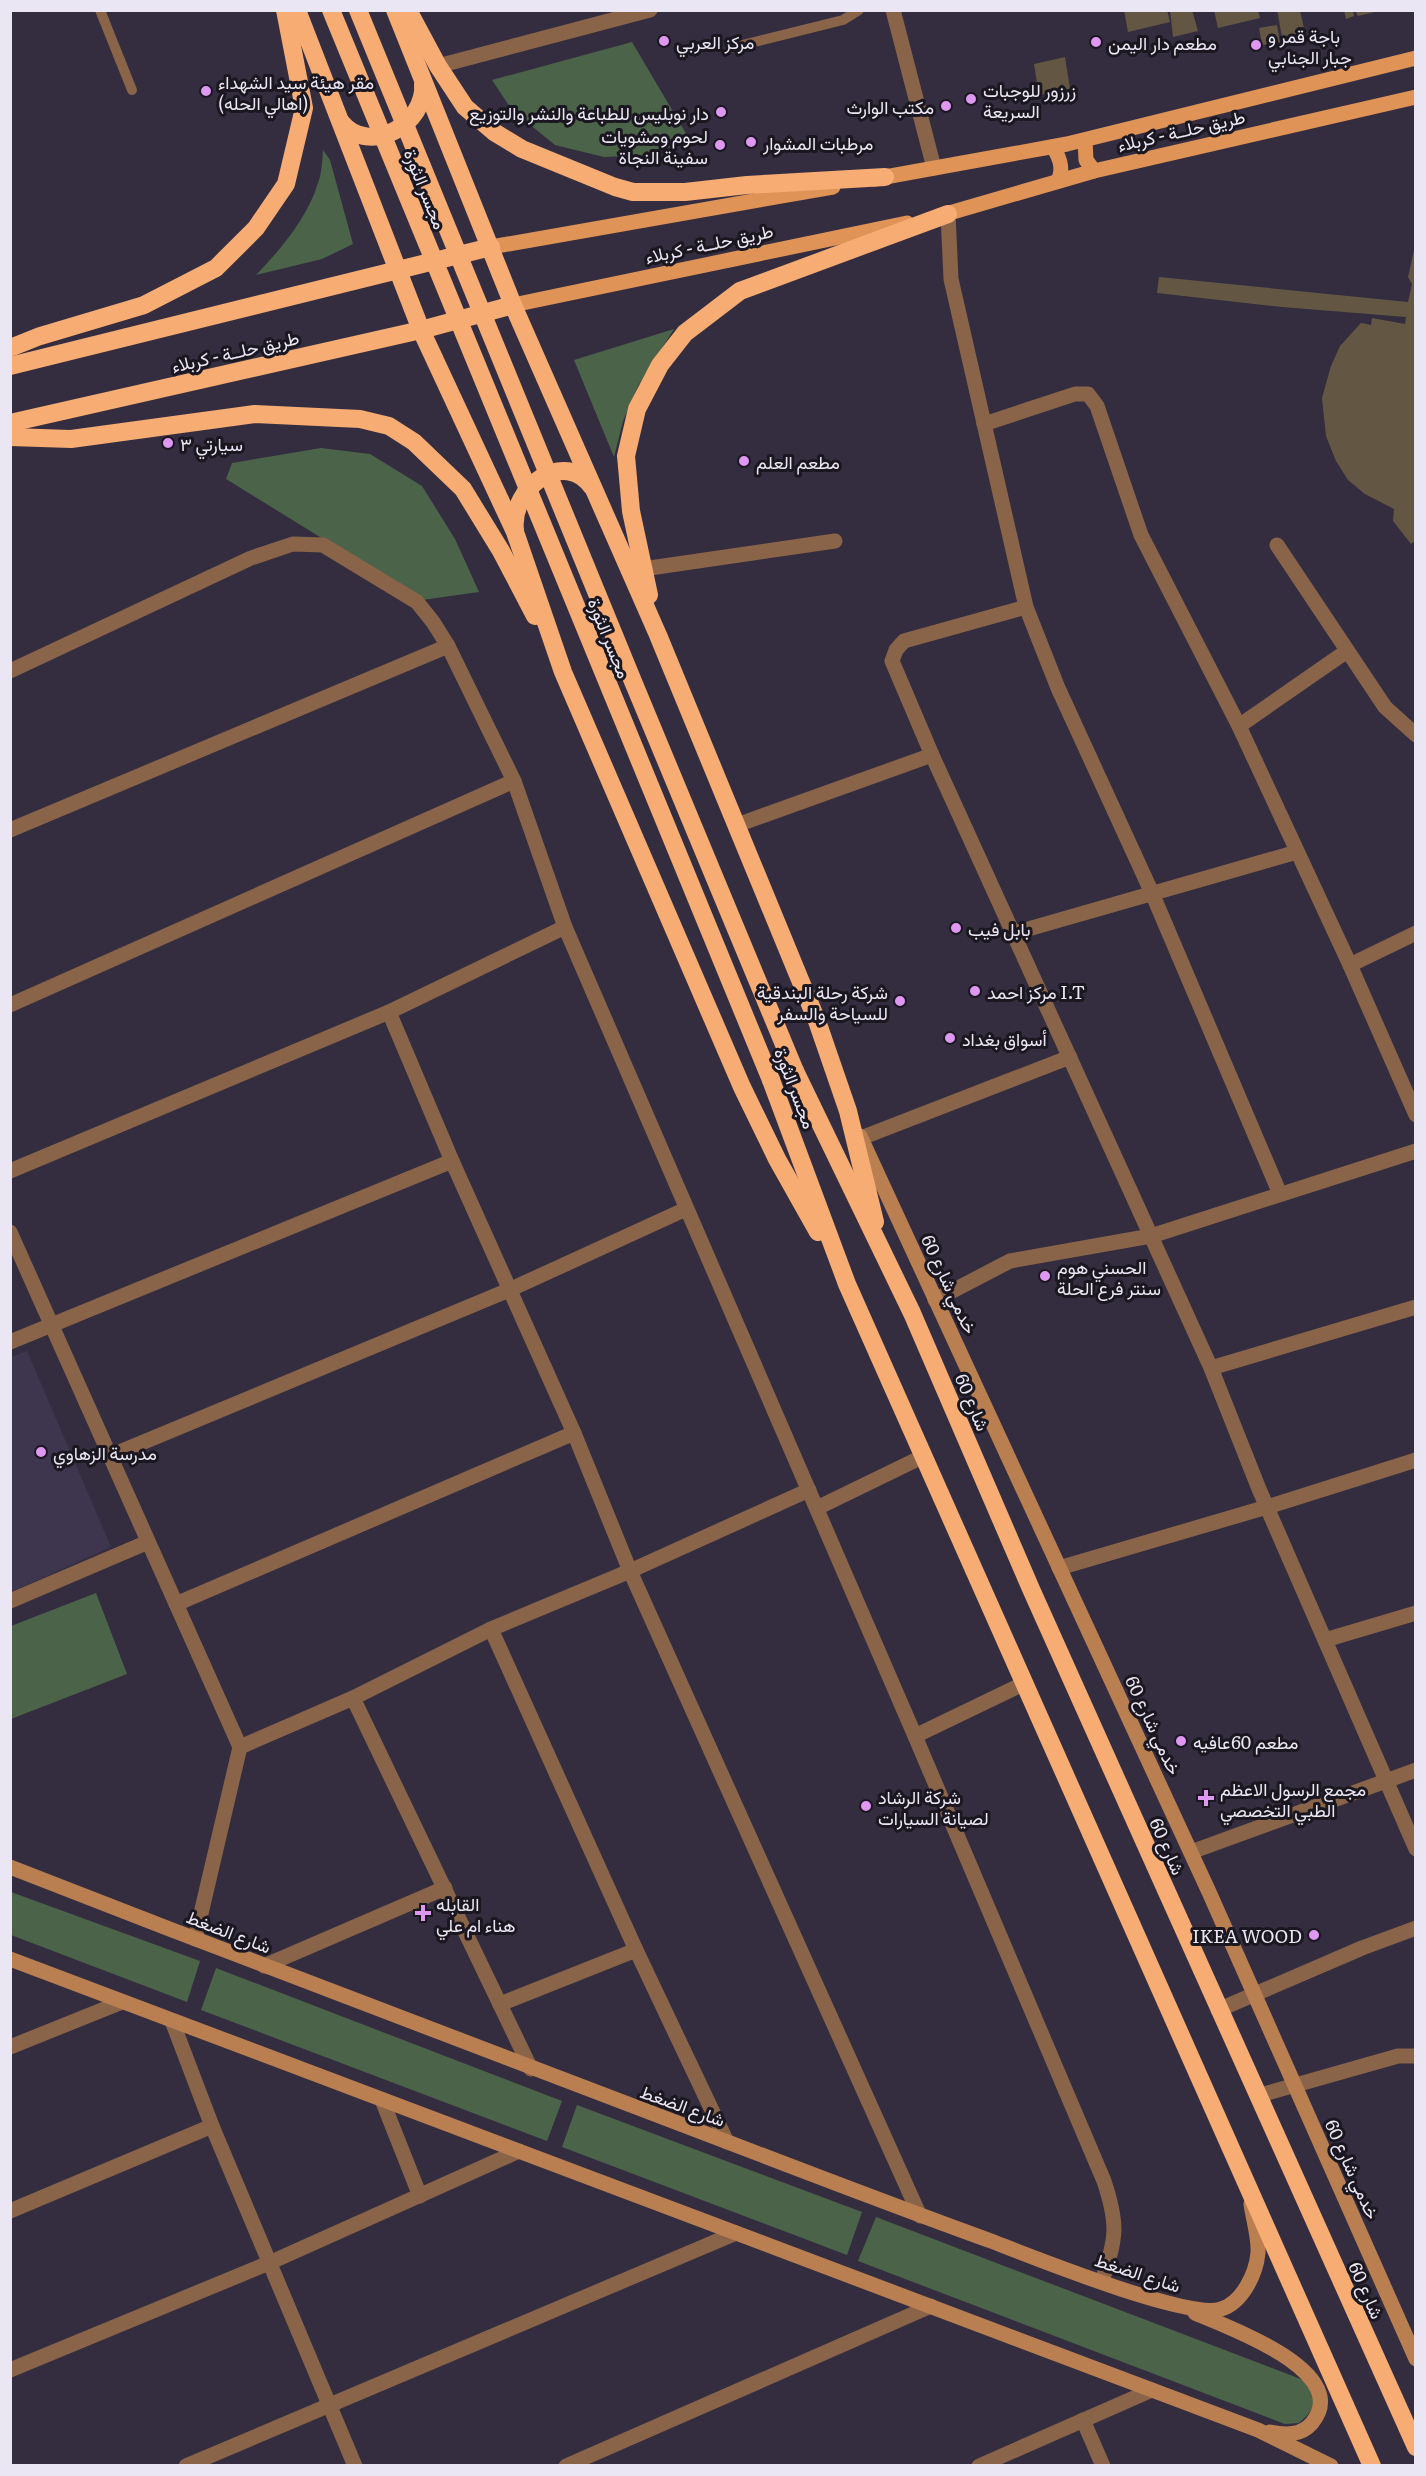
<svg xmlns="http://www.w3.org/2000/svg" width="1426" height="2476" viewBox="0 0 1426 2476" font-family="Literata,Vazirmatn,serif">
<style>
.built{fill:#3e364f}
.green{fill:#4b6349}
.building{fill:#635743}
.lines{fill:none;stroke-linecap:round;stroke-linejoin:round}
.lane{stroke:#896448;stroke-width:10}
.street{stroke:#896448;stroke-width:15}
.secondary{stroke:#ba7f51;stroke-width:15}
.primary{stroke:#e09357;stroke-width:15}
.highway{stroke:#f6ac73;stroke-width:18}
.highway-bridge{stroke:#f6ac73;stroke-width:18}
.poi-dot{fill:#de98f2;stroke:#1a1720;stroke-width:2}
.labels{text-anchor:middle;dominant-baseline:central;stroke-width:6;stroke-linejoin:round;paint-order:stroke}
.poi-label{font-size:18px;fill:#eae6f3;stroke:#1a1720;text-anchor:start}
.street-label{font-size:18px;fill:#eae6f3;stroke:#1a1720}
</style>
<rect width="100%" height="100%" fill="#342d40"/>
<polygon class="built" points="27,1351 111,1547 11,1592 11,1357"/>
<g class="green">
<polygon points="632,42 691,142 646,155 604,157 555,145 512,110 492,80"/>
<path d="M323,150l7,10 23,84 -31,15 -66,16c25,-26 52,-58 62,-92 4,-10 4,-22 5,-33z"/>
<polygon points="674,329 638,386 623,421 614,457 574,360"/>
<polygon points="321,448 370,454 422,486 455,539 479,592 422,600 226,479 232,463"/>
<polygon points="96,1593 127,1674 11,1719 11,1626"/>
<polygon points="11,1892 200,1961 187,2002 11,1935"/>
<polygon points="216,1968 562,2101 547,2141 201,2010"/>
<polygon points="577,2105 862,2212 847,2255 562,2147"/>
<path d="M876,2217l430,164c11,20 11,27 -7,42l-14,1 -427,-163z"/>
</g>
<g class="building">
<polygon points="1124,10 1167,10 1170,22 1128,32"/>
<polygon points="1170,10 1192,10 1198,31 1173,37"/>
<polygon points="1214,10 1258,10 1260,18 1218,28"/>
<polygon points="1277,10 1300,10 1305,33 1282,37"/>
<polygon points="1344,10 1353,10 1354,16 1346,19"/>
<polygon points="1355,10 1379,10 1379,11 1358,16"/>
<polygon points="1277,25 1280,42 1262,45 1259,28"/>
<polygon points="1065,57 1070,89 1039,95 1034,64"/>
<polygon points="1415,246 1416,540 1411,544 1393,521 1394,509 1365,494 1348,480 1336,461 1326,436 1322,398 1331,366 1340,346 1361,323 1371,325 1372,318 1405,324 1406,317 1282,307 1157,293 1159,277 1408,302 1412,284 1408,277"/>
</g>
<g class="lines">
<g class="lane">
<polyline points="100,10 132,90"/>
<polyline points="730,48 843,20 859,10"/>
</g>
<g class="street">
<polyline points="893,10 934,168"/>
<polyline points="438,66 650,10"/>
<polyline points="948,214 951,279 1026,607 1058,688 1152,893 1280,1194"/>
<polyline points="984,424 1075,394 1088,394 1097,406 1141,535 1239,726 1350,965 1416,1115"/>
<polyline points="1277,545 1385,707 1416,735"/>
<polyline points="643,569 835,541"/>
<polyline points="1026,607 904,641 896,650 892,661 932,755 1211,1368 1259,1489 1416,1849"/>
<path d="M10,671l241,-113 42,-14 30,1 94,57 16,20 15,24 66,135 51,146 350,809 189,445c15,45 12,57 -2,100"/>
<polyline points="1239,726 1347,651"/>
<polyline points="737,825 932,755"/>
<polyline points="10,830 448,646"/>
<polyline points="1014,933 1297,852"/>
<polyline points="1350,965 1416,933"/>
<polyline points="10,1005 514,781"/>
<polyline points="389,1012 452,1161 574,1433 630,1571 920,2216"/>
<polyline points="861,1138 1070,1057"/>
<polyline points="10,1171 389,1012 565,927"/>
<polyline points="10,1232 240,1747 195,1939"/>
<polyline points="935,1300 1010,1261 1151,1236 1416,1151"/>
<polyline points="10,1342 452,1161"/>
<polyline points="1211,1368 1416,1307"/>
<polyline points="110,1456 509,1290 686,1209"/>
<polyline points="817,1508 924,1456"/>
<polyline points="1059,1568 1267,1507 1416,1460"/>
<polyline points="10,1601 148,1542"/>
<polyline points="176,1604 574,1433"/>
<polyline points="491,1629 636,1950 727,2142"/>
<polyline points="1325,1640 1416,1613"/>
<polyline points="353,1698 531,2069"/>
<polyline points="915,1736 1025,1683"/>
<polyline points="240,1747 353,1698 491,1629 630,1571 809,1490"/>
<polyline points="1191,1852 1416,1770"/>
<polyline points="264,1966 445,1888"/>
<polyline points="500,2004 636,1950"/>
<polyline points="1218,2010 1362,1948 1416,1928"/>
<polyline points="172,2021 212,2126 355,2466"/>
<polyline points="10,2047 122,2002"/>
<polyline points="1257,2096 1398,2056 1416,2056"/>
<polyline points="382,2100 420,2196"/>
<polyline points="10,2211 212,2126"/>
<polyline points="10,2370 269,2263 519,2151"/>
<polyline points="1083,2420 1103,2466"/>
<polyline points="186,2466 736,2233"/>
<polyline points="566,2466 931,2306"/>
<polyline points="979,2466 1152,2390"/>
</g>
<g class="secondary">
<polyline points="860,1136 1209,1892 1416,2359"/>
<path d="M10,1867c238,93 477,185 715,274 89,34 177,68 266,100 39,15 197,79 230,68 21,-6 35,-35 37,-56 1,-15 -5,-34 -7,-49"/>
<polyline points="10,1959 1152,2390 1258,2430 1331,2466"/>
<path d="M1195,2313c33,14 159,59 117,110 -11,13 -27,12 -42,9"/>
</g>
<g class="primary">
<polyline points="1085,140 1086,160 1094,171"/>
<path d="M1053,147c7,11 11,22 5,34"/>
<polyline points="874,179 1067,144 1416,58"/>
<polyline points="939,216 1094,171 1416,97"/>
<polyline points="491,247 833,187"/>
<polyline points="513,305 907,223"/>
</g>
<g class="highway">
<polyline points="297,10 421,330 515,532 563,672 742,1087 777,1159 818,1232"/>
<polyline points="395,10 513,305 658,635 817,1021 848,1111 875,1222"/>
<polyline points="408,10 438,66 465,107 494,132 522,149 615,187 633,192 685,192 747,185 885,177"/>
<path d="M341,122c28,35 86,2 82,-39"/>
<polyline points="10,348 40,336 144,305 216,268 256,228 286,184 304,108 285,10"/>
<polyline points="10,366 491,247"/>
<polyline points="10,423 421,330 513,305"/>
<polyline points="10,437 71,439 255,414 360,419 389,426 414,442 463,489 501,551 535,616"/>
<path d="M515,530c-5,-43 50,-82 77,-43"/>
<polyline points="649,595 631,511 626,456 637,409 660,365 685,333 740,291 948,214"/>
<polyline points="795,1071 912,1313 1031,1589 1416,2447"/>
<polyline points="771,1080 847,1284 1372,2466"/>
</g>
<g class="highway-bridge">
<polyline points="331,10 771,1080"/>
<polyline points="358,10 632,679 795,1071"/>
</g>
</g>
<g class="poi-dot">
<circle cx="664" cy="41" r="6"/>
<circle cx="1096" cy="42" r="6"/>
<circle cx="1256" cy="45" r="6"/>
<circle cx="206" cy="91" r="6"/>
<circle cx="971" cy="99" r="6"/>
<circle cx="946" cy="106" r="6"/>
<circle cx="721" cy="112" r="6"/>
<circle cx="751" cy="142" r="6"/>
<circle cx="720" cy="145" r="6"/>
<circle cx="168" cy="443" r="6"/>
<circle cx="744" cy="461" r="6"/>
<circle cx="956" cy="928" r="6"/>
<circle cx="975" cy="991" r="6"/>
<circle cx="900" cy="1001" r="6"/>
<circle cx="950" cy="1038" r="6"/>
<circle cx="1045" cy="1276" r="6"/>
<circle cx="41" cy="1452" r="6"/>
<circle cx="1181" cy="1741" r="6"/>
<path d="M1203 1789h6v6h6v6h-6v6h-6v-6h-6v-6h6z"/>
<circle cx="866" cy="1806" r="6"/>
<path d="M420 1904h6v6h6v6h-6v6h-6v-6h-6v-6h6z"/>
<circle cx="1314" cy="1935" r="6"/>
</g>
<g class="labels">
<g class="poi-label">
<text x="1268" y="35">باجة قمر و<tspan x="1268" dy="21">جبار الجنابي</tspan></text>
<text x="676" y="41">مركز العربي</text>
<text x="1108" y="42">مطعم دار اليمن</text>
<text x="218" y="81">مقر هيئة سيد الشهداء<tspan x="218" dy="21">(اهالي الحله)</tspan></text>
<text x="983" y="89">زرزور للوجبات<tspan x="983" dy="21">السريعة</tspan></text>
<text x="934" y="106" text-anchor="end">مكتب الوارث</text>
<text x="709" y="112" text-anchor="end">دار نوبليس للطباعة والنشر والتوزيع</text>
<text x="708" y="135" text-anchor="end">لحوم ومشويات<tspan x="708" dy="21">سفينة النجاة</tspan></text>
<text x="763" y="142">مرطبات المشوار</text>
<text x="180" y="443">سيارتي ٣</text>
<text x="756" y="461">مطعم العلم</text>
<text x="968" y="928">بابل فيب</text>
<text x="888" y="991" text-anchor="end">شركة رحلة البندقية<tspan x="888" dy="21">للسياحة والسفر</tspan></text>
<text x="987" y="991">مركز احمد I.T</text>
<text x="962" y="1038">أسواق بغداد</text>
<text x="1057" y="1266">الحسني هوم<tspan x="1057" dy="21">سنتر فرع الحلة</tspan></text>
<text x="53" y="1452">مدرسة الزهاوي</text>
<text x="1193" y="1741">مطعم 60عافيه</text>
<text x="1220" y="1788">مجمع الرسول الاعظم<tspan x="1220" dy="21">الطبي التخصصي</tspan></text>
<text x="878" y="1796">شركة الرشاد<tspan x="878" dy="21">لصيانة السيارات</tspan></text>
<text x="436" y="1903">القابله<tspan x="436" dy="21">هناء ام علي</tspan></text>
<text x="1302" y="1935" text-anchor="end">IKEA WOOD</text>
</g>
<g class="street-label">
<text transform="translate(1181 130) rotate(-13)">طريق حلــة - كربلاء</text>
<text transform="translate(426 189) rotate(68)">مجسر الثورة</text>
<text transform="translate(709 243) rotate(-12)">طريق حلــة - كربلاء</text>
<text transform="translate(235 351) rotate(-13)">طريق حلــة - كربلاء</text>
<text transform="translate(610 638) rotate(68)">مجسر الثورة</text>
<text transform="translate(796 1088) rotate(69)">مجسر الثورة</text>
<text transform="translate(950 1284) rotate(65)">خدمي شارع 60</text>
<text transform="translate(973 1402) rotate(67)">شارع 60</text>
<text transform="translate(1154 1725) rotate(65)">خدمي شارع 60</text>
<text transform="translate(1168 1846) rotate(66)">شارع 60</text>
<text transform="translate(229 1931) rotate(21)">شارع الضغط</text>
<text transform="translate(683 2105) rotate(20)">شارع الضغط</text>
<text transform="translate(1353 2169) rotate(66)">خدمي شارع 60</text>
<text transform="translate(1138 2272) rotate(18)">شارع الضغط</text>
<text transform="translate(1367 2290) rotate(66)">شارع 60</text>
</g>
</g>
<rect width="1426" height="2476" fill="none" stroke="#eae6f3" stroke-width="24"/>
</svg>
